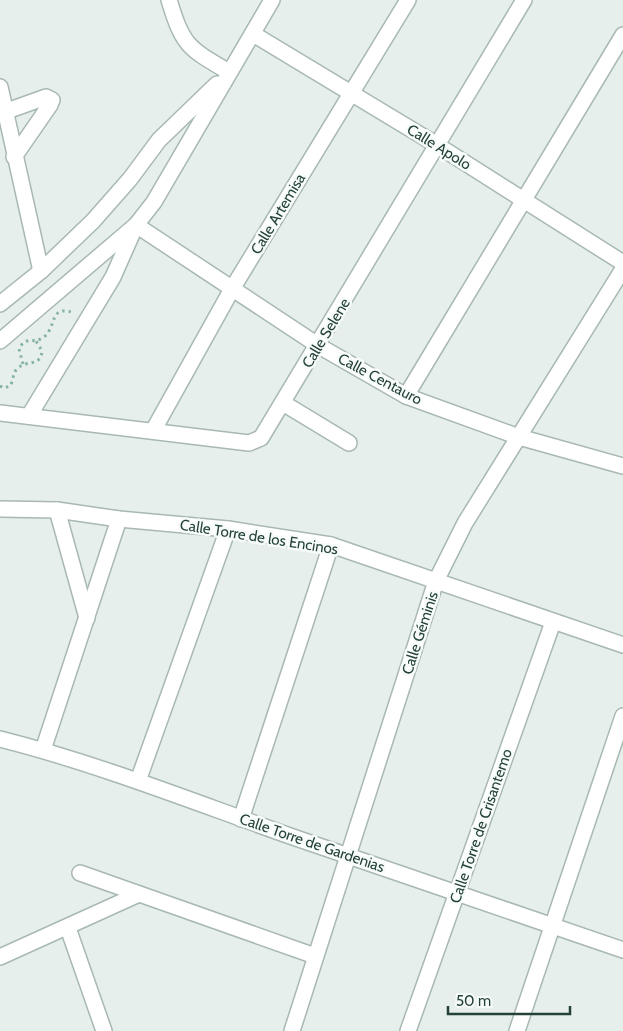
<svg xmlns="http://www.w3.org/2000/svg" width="623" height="1031" viewBox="0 0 623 1031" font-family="Cabin,sans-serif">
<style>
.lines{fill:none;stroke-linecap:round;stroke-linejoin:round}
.minor-casing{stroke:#a8b8b2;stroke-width:18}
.path{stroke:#86b3a5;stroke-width:3;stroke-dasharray:2.5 4;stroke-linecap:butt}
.minor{stroke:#fff;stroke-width:15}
.labels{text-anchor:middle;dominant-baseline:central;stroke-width:5;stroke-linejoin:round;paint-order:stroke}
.street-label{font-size:15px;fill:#24423a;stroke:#f7fbf9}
</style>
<rect width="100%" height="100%" fill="#e6efeb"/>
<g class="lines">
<g class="minor-casing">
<g id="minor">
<path d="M169,0c14,46 19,48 60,72"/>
<polyline points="253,34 437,145 623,263"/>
<polyline points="0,87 41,271"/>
<polyline points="7,111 46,97 52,100 50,105 14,157"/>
<polyline points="0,304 41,271 93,221 130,179 159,140 217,84"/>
<polyline points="0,341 136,225 154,202 272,0"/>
<polyline points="406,396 623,35"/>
<polyline points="283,403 349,443"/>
<polyline points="0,413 249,443 261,438 524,0"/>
<polyline points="29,416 113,277 136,225 319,346 406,396 519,437 623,466"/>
<polyline points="153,431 232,289 408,0"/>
<polyline points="0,509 57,510 119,519 228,529 331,545 623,645"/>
<polyline points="57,510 87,618"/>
<path d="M0,739c99,25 194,63 290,97 111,39 222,75 333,114"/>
<polyline points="43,750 119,519"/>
<polyline points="138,781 228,529"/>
<polyline points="241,819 331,545"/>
<polyline points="80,873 315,956"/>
<polyline points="68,928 104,1031"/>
<polyline points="0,957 139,894"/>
<polyline points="292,1031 436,581 465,523 623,269"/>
<polyline points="408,1031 553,622"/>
<polyline points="517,1031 623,716"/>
</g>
</g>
<g class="path">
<path d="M23,364l-4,-15c3,-7 9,-10 17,-8 5,-2 11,-5 13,-10 7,-13 4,-25 26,-18"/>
<path d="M0,386l4,2 6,-2c4,-6 2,-13 8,-18 8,-8 23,-1 24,-17l-6,-10"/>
</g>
<use href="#minor" class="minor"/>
</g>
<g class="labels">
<g class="street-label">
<text transform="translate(439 147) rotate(32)">Calle Apolo</text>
<text transform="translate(278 214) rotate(-59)">Calle Artemisa</text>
<text transform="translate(326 333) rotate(-59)">Calle Selene</text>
<text transform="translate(380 379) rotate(28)">Calle Centauro</text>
<text transform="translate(259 537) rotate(9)">Calle Torre de los Encinos</text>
<text transform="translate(420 633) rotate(-72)">Calle Géminis</text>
<text transform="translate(481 826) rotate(-71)">Calle Torre de Crisantemo</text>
<text transform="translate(312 843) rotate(19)">Calle Torre de Gardenias</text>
</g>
</g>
<path d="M448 1006v8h122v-8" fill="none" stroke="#24423a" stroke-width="2.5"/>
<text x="456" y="1006" font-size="15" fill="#24423a" stroke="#f7fbf9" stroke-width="4" paint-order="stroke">50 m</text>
</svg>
